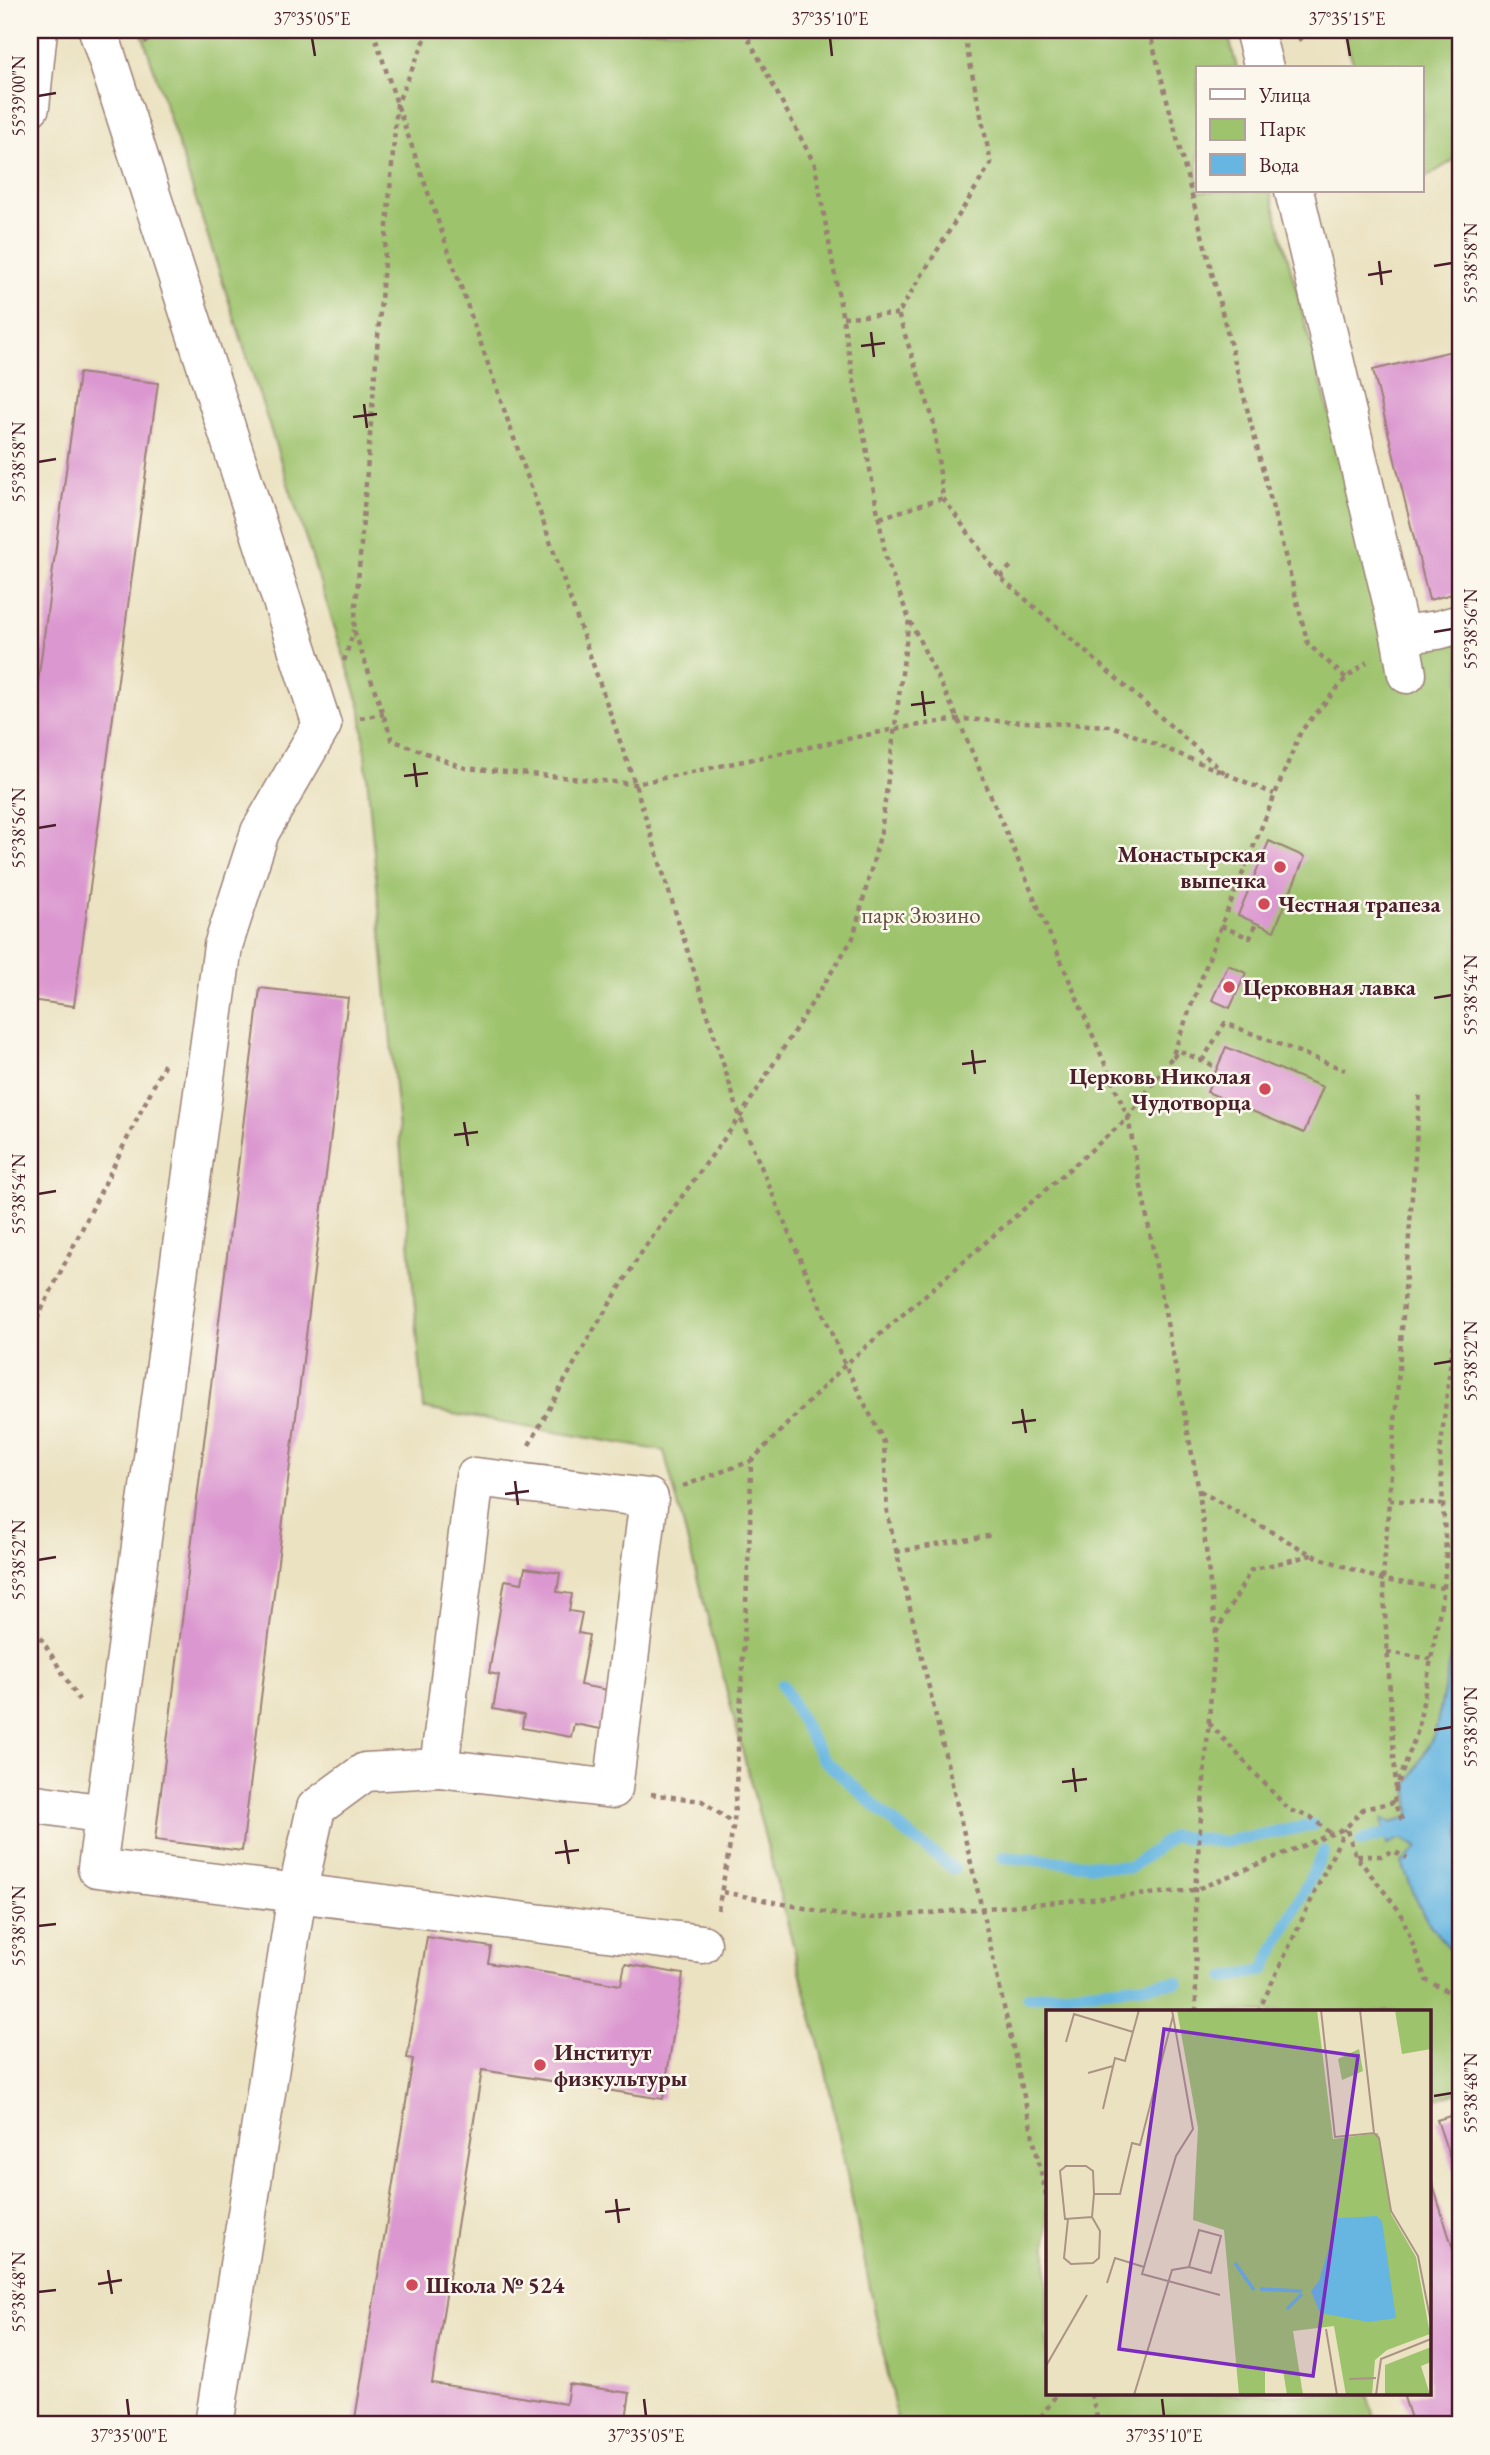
<svg xmlns="http://www.w3.org/2000/svg" width="1490" height="2455" viewBox="0 0 1490 2455" font-family="'EB Garamond',serif">
<style>
.green{fill:#9ec36d;stroke:#74714c;stroke-width:2}
.water{fill:#66b6e1;stroke:#586a86;stroke-width:2}
.lines{fill:none;stroke-linecap:round;stroke-linejoin:round}
.stream{stroke:#66b6e1;stroke-width:12}
.building{fill:#db97d0}
.minor-casing{stroke:#9a8076;stroke-width:41}
.path{stroke:#9a8076;stroke-width:4.5;stroke-dasharray:5 5;stroke-linecap:butt}
.minor{stroke:#fff;stroke-width:38}
.ticks{fill:none;stroke:#4a1f2b;stroke-width:2.5}
.poi-dot{fill:#d1495b;stroke:#fbf7ec;stroke-width:2.5}
.labels{text-anchor:middle;dominant-baseline:central;stroke-width:5;stroke-linejoin:round;paint-order:stroke}
.poi-label{font-size:23px;font-weight:bold;fill:#4a1f2b;stroke:#fbf7ec;text-anchor:start}
.park-label{font-size:23px;fill:#63503f;stroke:#fbf7ec}
.inset-river{fill:none;stroke:#66b6e1;stroke-width:3.5}
.inset-road{fill:none;stroke:#ab9485;stroke-width:2}
.view{fill:#7b2cbf;fill-opacity:0.15;stroke:#7b2cbf;stroke-width:3.5}
.inset-edge{fill:none;stroke:#4a1f2b;stroke-width:3.5}
.neatline{fill:none;stroke:#4a1f2b;stroke-width:2.5}
.ticks-label{font-size:18px;text-anchor:middle;fill:#4a1f2b}
</style>
<rect width="100%" height="100%" fill="#fbf7ec"/>
<filter id="ink" filterUnits="userSpaceOnUse"><feTurbulence type="fractalNoise" baseFrequency=".0143" numOctaves="2"/><feDisplacementMap in="SourceGraphic" scale="14" xChannelSelector="R" yChannelSelector="G"/><feConvolveMatrix kernelMatrix="1 2 1 2 8 2 1 2 1" color-interpolation-filters="sRGB"/></filter>
<filter id="wash" filterUnits="userSpaceOnUse"><feTurbulence type="fractalNoise" baseFrequency=".00686" numOctaves="4" result="noise"/><feDisplacementMap in="SourceGraphic" scale="28" xChannelSelector="R" yChannelSelector="G"/><feGaussianBlur stdDeviation="1.57" result="paint"/><feColorMatrix in="noise" values="0 0 0 0 0 0 0 0 0 0 0 0 0 0 0 0 0 1.4 0 .05"/><feComposite in="paint" operator="in"/></filter>
<g filter="url(#wash)">
<rect width="100%" height="100%" fill="#ebe2c1"/>
<g class="green">
<polygon points="141,30 1227,30 1237,68 1198,68 1198,191 1270,191 1393,653 1460,634 1460,2092 1429,2101 1429,2012 1047,2012 1047,2394 1367,2394 1376,2425 898,2425 825,2067 664,1451 424,1409 361,709"/>
<polygon points="1359,30 1460,30 1460,156 1422,180 1422,68 1355,68 1345,38"/>
</g>
<path class="water" d="M1460,1615v343c-35,-32 -42,-51 -58,-95l16,-16 -17,-9 -14,7 -5,-27 10,5 18,-7 -2,-32 27,-51z"/>
<g class="lines">
<g class="stream">
<polyline points="782,1685 822,1758 906,1833 954,1869"/>
<polyline points="1361,1841 1385,1834 1402,1833"/>
<polyline points="1002,1857 1130,1868 1173,1836 1224,1842 1313,1825"/>
<polyline points="1225,1978 1264,1970 1324,1851"/>
<polyline points="1028,1997 1177,1982"/>
</g>
</g>
<g id="blocks">
<g class="building">
<polygon points="1460,349 1460,592 1429,600 1373,370"/>
<polygon points="79,373 158,383 74,1006 30,1000 30,742"/>
<polygon points="1269,841 1305,857 1274,931 1238,915"/>
<polygon points="1228,965 1246,973 1230,1008 1212,1000"/>
<polygon points="260,988 348,998 242,1851 155,1840"/>
<polygon points="1226,1047 1323,1087 1304,1133 1207,1092"/>
<polygon points="525,1568 560,1573 557,1592 572,1594 569,1611 582,1613 578,1633 589,1635 580,1685 608,1690 601,1729 574,1724 571,1737 522,1728 524,1715 493,1709 499,1675 489,1673 505,1580 522,1583"/>
<polygon points="427,1937 491,1947 488,1963 621,1985 625,1964 683,1974 663,2099 482,2070 432,2383 566,2404 569,2384 630,2393 625,2425 354,2425 413,2059 407,2058"/>
<polygon points="1460,2113 1460,2188 1437,2120"/>
<polygon points="1429,2173 1460,2271 1460,2425 1413,2425 1403,2394 1429,2394"/>
</g>
</g>
</g>
<g filter="url(#ink)">
<use href="#blocks" fill-opacity="0" stroke="#9a8076" stroke-width="2"/>
<g class="lines">
<g class="minor-casing">
<g id="minor">
<polyline points="98,30 322,725 260,832 223,946 97,1868 702,1944"/>
<polyline points="1254,30 1264,68"/>
<polyline points="30,107 38,30"/>
<polyline points="1294,191 1400,635 1438,630 1460,624"/>
<polyline points="1400,635 1407,674"/>
<polygon points="475,1477 649,1498 613,1789 439,1768"/>
<polyline points="30,1803 104,1814"/>
<polyline points="214,2425 297,1894 316,1808 365,1772 439,1768"/>
</g>
</g>
<g class="path">
<polyline points="373,30 397,104 635,784 740,1117 845,1365 884,1442 887,1512 982,1909 1047,2199"/>
<polyline points="429,30 397,104 354,630 392,740 465,768 635,784 895,729 958,719 1112,726 1274,794"/>
<polyline points="744,30 815,165 886,558 909,619 958,719 1128,1118 1199,1491 1216,1633 1195,1890 1196,2012"/>
<polyline points="1149,30 1308,644 1346,678"/>
<polyline points="1298,40 1315,30"/>
<polyline points="144,42 172,30"/>
<polyline points="843,317 898,314"/>
<polyline points="943,498 1000,577 1227,775"/>
<polyline points="880,518 943,498 933,419 898,314 991,163 963,30"/>
<polyline points="1000,577 1013,564"/>
<polyline points="344,661 354,630"/>
<polyline points="360,718 384,714"/>
<polyline points="1221,926 1250,938 1256,923"/>
<polyline points="1173,1057 1180,1051 1218,1068"/>
<polyline points="1202,1061 1225,1023 1345,1070"/>
<polyline points="30,1326 35,1323 165,1063"/>
<polyline points="529,1445 588,1339 645,1247 740,1117 853,938 881,832 909,620"/>
<polyline points="683,1486 751,1461"/>
<polyline points="1200,1491 1312,1555 1383,1580 1444,1588"/>
<polyline points="1389,1500 1443,1504"/>
<polyline points="896,1552 993,1535"/>
<polyline points="30,1620 79,1700"/>
<polyline points="1216,1633 1251,1570 1312,1555"/>
<polyline points="1387,1652 1431,1659"/>
<polyline points="1209,1723 1289,1810 1311,1817 1331,1834"/>
<polyline points="1396,1789 1383,1580 1420,1091"/>
<polyline points="651,1794 702,1801 733,1823"/>
<polyline points="1394,1802 1363,1809 1346,1828 1356,1856 1401,1913 1426,1980 1460,1998"/>
<polyline points="1402,1820 1394,1802 1396,1789 1418,1730 1444,1588 1446,1553 1440,1454 1452,1349 1460,1320"/>
<polyline points="1357,1856 1381,1856 1393,1851 1407,1858"/>
<polyline points="723,1892 860,1919 1195,1890 1346,1828"/>
<polyline points="718,1910 734,1823 750,1528 751,1461 845,1365 1128,1118 1172,1057 1221,926 1301,731 1346,678 1367,662"/>
<polyline points="1258,2012 1345,1829"/>
<polyline points="1091,2394 1099,2425"/>
<polyline points="1035,2425 1057,2394"/>
</g>
<use href="#minor" class="minor"/>
</g>
</g>
<path class="ticks" d="M312,38l3,18M830,38l2,18M1347,38l3,18M38,96l18,-3M1379,261l3,24M1434,266l18,-3M1368,275l24,-4M871,332l3,25M861,346l24,-3M364,404l3,24M353,417l24,-3M38,462l18,-3M1434,632l18,-3M922,691l3,25M911,705l24,-3M414,763l3,24M404,776l24,-3M38,828l18,-3M1434,998l18,-3M972,1050l3,24M962,1064l24,-3M464,1122l4,24M454,1135l24,-3M38,1194l18,-3M1434,1364l18,-3M1022,1409l4,24M1012,1423l24,-3M515,1481l3,24M505,1494l24,-3M38,1560l18,-3M1434,1730l18,-3M1073,1768l3,24M1062,1782l25,-3M565,1840l4,24M555,1853l24,-3M38,1926l18,-2M1434,2096l18,-3M616,2199l3,24M605,2212l25,-3M108,2270l4,24M98,2284l24,-4M38,2292l18,-2M127,2399l2,17M644,2399l2,17M1162,2399l2,17"/>
<g class="poi-dot">
<circle cx="1280" cy="867" r="7"/>
<circle cx="1264" cy="904" r="7"/>
<circle cx="1229" cy="987" r="7"/>
<circle cx="1265" cy="1089" r="7"/>
<circle cx="540" cy="2065" r="7"/>
<circle cx="412" cy="2285" r="7"/>
</g>
<g class="labels">
<g class="poi-label">
<text x="1266" y="854" text-anchor="end">Монастырская<tspan x="1266" dy="26">выпечка</tspan></text>
<text x="1278" y="904">Честная трапеза</text>
<text x="1243" y="987">Церковная лавка</text>
<text x="1251" y="1076" text-anchor="end">Церковь Николая<tspan x="1251" dy="26">Чудотворца</tspan></text>
<text x="554" y="2052">Институт<tspan x="554" dy="26">физкультуры</tspan></text>
<text x="426" y="2285">Школа № 524</text>
</g>
<g class="park-label">
<text x="921" y="915">парк Зюзино</text>
</g>
</g>
<g transform="translate(1046 2010)">
<rect width="385" height="385" fill="#ebe2c1"/>
<path d="M131,0h140l16,129 45,-6 13,81 25,43 14,77 -43,16 -12,10 -3,35h-26l-12,-69 -41,5 10,64h-16l-4,-25 -18,1v24h-26l-15,-165 -31,-10 5,-92zM349,0h36v39l-29,5zM313,39l4,22 -21,9 -4,-21zM385,337v15l-10,4 9,29h-45v-30z" fill="#9ec36d"/>
<path d="M331,206l5,5 14,97 -27,4 -49,-9 -9,-22 8,-10 19,-63z" fill="#66b6e1"/>
<path class="inset-river" d="M189,253l19,27M214,279l42,2M241,299l15,-15"/>
<path class="inset-road" d="M126,0l21,119 -17,27 -34,118 78,21M275,0l14,127 39,-4 5,5 12,73 27,45 13,67M314,0l14,123M20,32l8,-28 59,18M42,63l25,-7M57,99l12,-51 10,3 14,-51M48,184l-1,-23 -7,-5h-20l-6,5 5,48 27,-2 2,-23h26l12,-51 8,2 33,-129M22,209l-4,39 7,6 22,-1 6,-5 1,-27 -8,-14M153,220l22,6 -10,37 -22,-6zM61,273l8,-25 29,9M280,319l11,66M0,356l41,-71M303,369l27,-1M88,385l38,-125 17,-3M330,385l5,-36 50,-20"/>
<path class="view" d="M118,19l194,27 -45,320 -194,-27z"/>
<rect width="385" height="385" class="inset-edge"/>
</g>
<rect width="1490" height="2455" fill="none" stroke="#fbf7ec" stroke-width="77"/>
<rect x="1196" y="66" width="228" height="126" fill="#fbf7ec" stroke="#b4a19f" stroke-width="2"/>
<rect x="1210" y="89" width="35" height="10" fill="#ffffff" stroke="#b4a19f" stroke-width="2"/>
<text x="1259" y="102" font-size="21" fill="#4a1f2b">Улица</text>
<rect x="1210" y="119" width="35" height="21" fill="#9ec36d" stroke="#b4a19f" stroke-width="2"/>
<text x="1259" y="136" font-size="21" fill="#4a1f2b">Парк</text>
<rect x="1210" y="154" width="35" height="21" fill="#66b6e1" stroke="#b4a19f" stroke-width="2"/>
<text x="1259" y="172" font-size="21" fill="#4a1f2b">Вода</text>
<rect x="38" y="38" width="1414" height="2378" class="neatline"/>
<g class="ticks-label">
<text x="312" y="25">37°35'05"E</text>
<text x="830" y="25">37°35'10"E</text>
<text x="1347" y="25">37°35'15"E</text>
<text transform="translate(19 96) rotate(-90)" y="6">55°39'00"N</text>
<text transform="translate(1471 263) rotate(-90)" y="6">55°38'58"N</text>
<text transform="translate(19 462) rotate(-90)" y="6">55°38'58"N</text>
<text transform="translate(1471 629) rotate(-90)" y="6">55°38'56"N</text>
<text transform="translate(19 828) rotate(-90)" y="6">55°38'56"N</text>
<text transform="translate(1471 995) rotate(-90)" y="6">55°38'54"N</text>
<text transform="translate(19 1194) rotate(-90)" y="6">55°38'54"N</text>
<text transform="translate(1471 1361) rotate(-90)" y="6">55°38'52"N</text>
<text transform="translate(19 1560) rotate(-90)" y="6">55°38'52"N</text>
<text transform="translate(1471 1727) rotate(-90)" y="6">55°38'50"N</text>
<text transform="translate(19 1926) rotate(-90)" y="6">55°38'50"N</text>
<text transform="translate(1471 2093) rotate(-90)" y="6">55°38'48"N</text>
<text transform="translate(19 2292) rotate(-90)" y="6">55°38'48"N</text>
<text x="129" y="2442">37°35'00"E</text>
<text x="646" y="2442">37°35'05"E</text>
<text x="1164" y="2442">37°35'10"E</text>
</g>
</svg>
